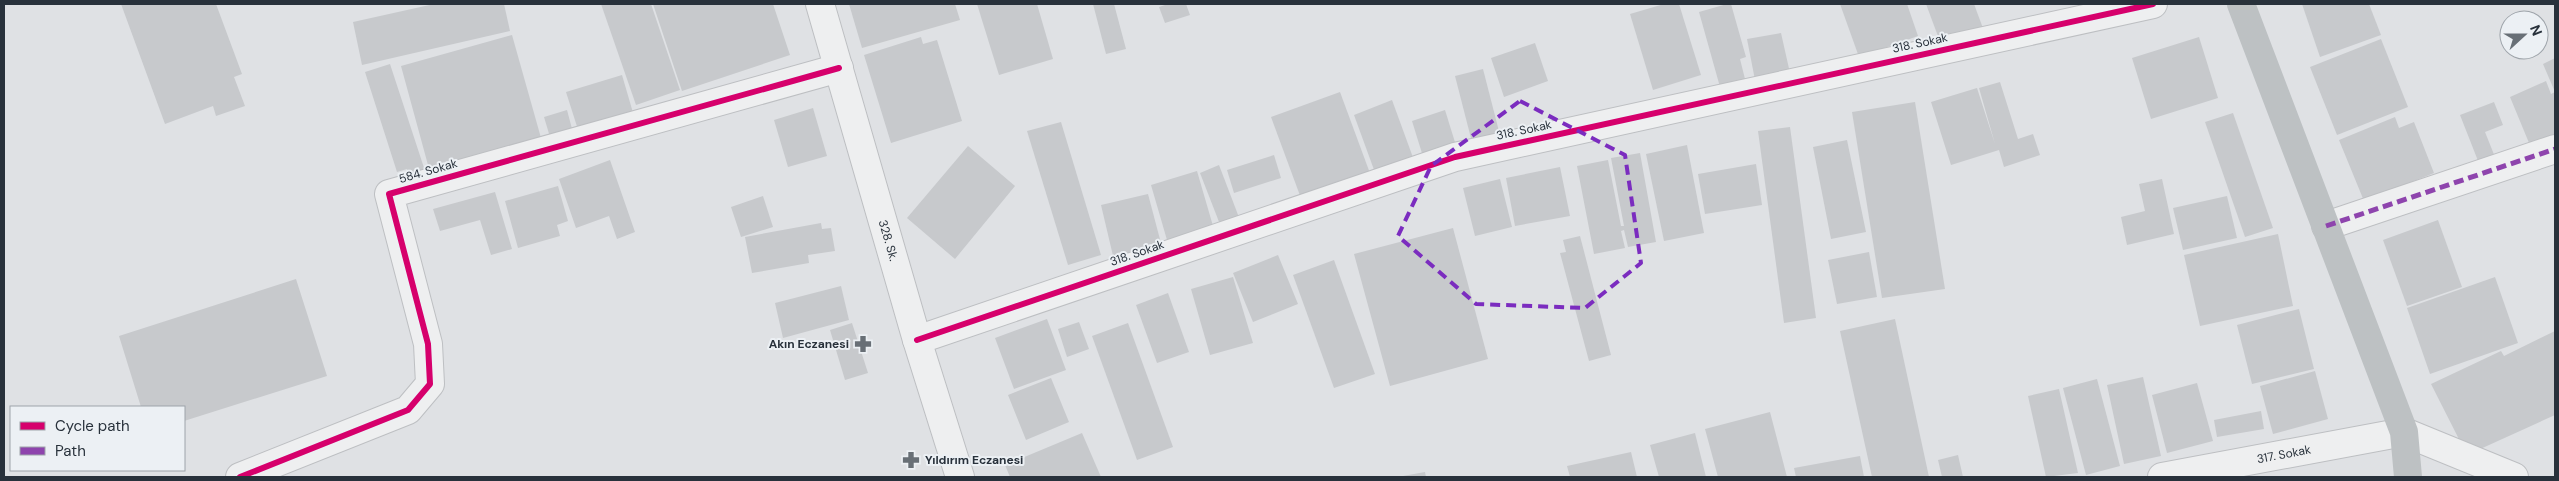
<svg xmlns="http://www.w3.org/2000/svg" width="2559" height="481" viewBox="0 0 2559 481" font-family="'DM Sans',sans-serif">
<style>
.building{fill:#c7c9cc}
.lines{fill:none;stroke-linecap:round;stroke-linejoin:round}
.minor-casing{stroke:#bdbfc2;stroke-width:30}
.minor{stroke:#eeeff0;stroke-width:28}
.secondary{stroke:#bdc1c3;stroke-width:28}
.quiet{stroke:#8e44ad;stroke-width:5;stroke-dasharray:10 5;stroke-linecap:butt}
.cycleway-casing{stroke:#ecf0f4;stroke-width:9}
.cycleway{stroke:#d6006c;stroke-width:6}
.marked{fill:none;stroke:#7b2cbf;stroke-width:4;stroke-dasharray:10 6;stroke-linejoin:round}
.labels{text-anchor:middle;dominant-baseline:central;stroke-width:4;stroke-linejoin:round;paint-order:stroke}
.street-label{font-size:12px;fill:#28313b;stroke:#ecf0f4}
.poi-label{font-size:12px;font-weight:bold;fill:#28313b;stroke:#ecf0f4;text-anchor:end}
</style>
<rect width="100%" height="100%" fill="#dfe1e4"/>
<g class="building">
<polygon points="121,4 216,4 242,74 234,77 245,106 216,116 213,106 165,124"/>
<polygon points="434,4 504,4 510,31 362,65 353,22"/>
<polygon points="601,4 651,4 680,90 636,105"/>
<polygon points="653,4 773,4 790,55 682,91"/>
<polygon points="849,4 955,4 960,20 862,48"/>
<polygon points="977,4 1037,4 1053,59 999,75"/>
<polygon points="1093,4 1114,4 1126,49 1106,54"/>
<polygon points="1168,4 1186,4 1190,15 1165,23 1159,7"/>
<polygon points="1664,4 1679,4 1701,75 1653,90 1630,14"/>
<polygon points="1727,4 1731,4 1746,57 1740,59 1745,79 1720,87 1699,12"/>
<polygon points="1840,4 1907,4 1918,36 1859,57"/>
<polygon points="1926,4 1974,4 1984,31 1942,47"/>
<polygon points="2302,4 2369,4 2381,35 2320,57"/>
<polygon points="1781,33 1790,73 1755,80 1747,39"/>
<polygon points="512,35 543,145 431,176 401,66"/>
<polygon points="921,37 923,44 937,40 962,121 891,143 864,55"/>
<polygon points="2199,37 2218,98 2151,119 2132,58"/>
<polygon points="2381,39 2408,107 2337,135 2310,67"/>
<polygon points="1535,43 1548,81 1504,97 1491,58"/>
<polygon points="2555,58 2555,146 2534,155 2510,97 2546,81 2551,94 2555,92 2543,64"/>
<polygon points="390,64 426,174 410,179 407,169 397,172 365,72"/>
<polygon points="1483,69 1502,143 1474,150 1455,76"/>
<polygon points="622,75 636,123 581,139 566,92"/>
<polygon points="2000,82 2018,139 2033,134 2040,155 2004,167 1999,150 1951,165 1931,102 1977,88 1995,144 1979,88"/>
<polygon points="1340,92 1371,176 1302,201 1271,117"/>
<polygon points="1392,100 1415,163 1377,178 1354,115"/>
<polygon points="1915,102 1945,289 1882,298 1852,112"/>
<polygon points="2494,102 2503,125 2485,132 2495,157 2482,171 2460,115"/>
<polygon points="813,108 827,156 788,167 774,120"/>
<polygon points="567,110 575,140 553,147 544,117"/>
<polygon points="1445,110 1458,152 1425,163 1412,121"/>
<polygon points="2233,113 2273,228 2245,237 2205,122"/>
<polygon points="2395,117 2399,128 2414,122 2434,173 2364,201 2339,140"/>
<polygon points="1061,122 1101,255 1068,265 1027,131"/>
<polygon points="1790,127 1816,318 1784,323 1758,131"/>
<polygon points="1847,140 1866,232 1831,239 1813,147"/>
<polygon points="1687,145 1704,233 1664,241 1646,154"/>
<polygon points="968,146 1015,186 955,259 907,218"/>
<polygon points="1640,153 1656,242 1628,247 1624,230 1621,231 1625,248 1594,254 1577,166 1608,160 1621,226 1624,226 1611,158"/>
<polygon points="1274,155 1281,178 1234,193 1227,170"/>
<polygon points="610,160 635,232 617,239 609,216 576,228 559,179"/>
<polygon points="1756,164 1762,205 1705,214 1698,174"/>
<polygon points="1219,165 1240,220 1221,227 1200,173"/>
<polygon points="1560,167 1570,216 1515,226 1506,178"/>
<polygon points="1197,171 1213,226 1167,240 1151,185"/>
<polygon points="1500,179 1512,227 1475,236 1463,188"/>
<polygon points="2162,179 2174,234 2127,245 2121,217 2145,211 2139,184"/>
<polygon points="558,186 568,221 557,225 560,236 518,248 505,201"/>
<polygon points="495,192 512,249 491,255 480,220 440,231 433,209"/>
<polygon points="1148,194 1162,247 1114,260 1101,205"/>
<polygon points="763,196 773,227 741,237 731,207"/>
<polygon points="2227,196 2237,238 2183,250 2173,208"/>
<polygon points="2438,220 2462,287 2407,306 2383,240"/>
<polygon points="821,223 822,229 831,228 835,251 808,255 809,263 752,273 745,237"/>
<polygon points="1453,228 1488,359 1390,386 1354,254"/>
<polygon points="2278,234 2293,306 2200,326 2184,255"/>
<polygon points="1580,236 1611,355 1589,361 1560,253 1566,252 1563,240"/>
<polygon points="1869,252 1877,297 1837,304 1828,260"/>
<polygon points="1278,255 1298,304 1253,322 1233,273"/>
<polygon points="1334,260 1375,374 1334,388 1293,275"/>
<polygon points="1233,277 1253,343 1210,355 1191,289"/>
<polygon points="2495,277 2518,343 2430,374 2407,308"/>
<polygon points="296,279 327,376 184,421 184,407 141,407 119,336"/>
<polygon points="841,286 849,320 783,338 775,303"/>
<polygon points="1168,293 1189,352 1157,363 1136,305"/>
<polygon points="2299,309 2314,369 2252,384 2237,325"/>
<polygon points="1047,319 1066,370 1014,389 995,338"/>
<polygon points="1895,319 1929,477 1872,477 1840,331"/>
<polygon points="1079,322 1089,349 1067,357 1058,329"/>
<polygon points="852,323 868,373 845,380 830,330"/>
<polygon points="1128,323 1173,447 1137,460 1092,336"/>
<polygon points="2555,331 2555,415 2467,455 2431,384 2501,351 2504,356"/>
<polygon points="2315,371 2328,419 2273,434 2260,386"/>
<polygon points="2143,377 2161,456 2124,464 2107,385"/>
<polygon points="1051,378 1069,422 1026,440 1008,395"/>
<polygon points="2097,379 2120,466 2086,475 2063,388"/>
<polygon points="2197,383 2213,441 2167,453 2152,395"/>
<polygon points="2059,389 2078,473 2046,477 2028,396"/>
<polygon points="2261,411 2264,429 2217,437 2214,420"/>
<polygon points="1770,412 1787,477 1718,477 1705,429"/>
<polygon points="1082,433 1101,477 1010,477 1005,465"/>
<polygon points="1695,433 1706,477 1659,477 1650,445"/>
<polygon points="1631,452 1637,477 1570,477 1567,466"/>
<polygon points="1958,455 1963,477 1942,477 1938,460"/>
<polygon points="1860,456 1864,477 1796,477 1794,468"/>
<polygon points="1425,472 1426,477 1404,477 1403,476"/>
</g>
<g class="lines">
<g class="minor-casing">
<g id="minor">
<path id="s1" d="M820,4l97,336 43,137"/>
<polyline points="2326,226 2555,149"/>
<polyline points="917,340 1455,157 2153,4"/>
<polyline points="240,477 408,410 430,384 428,344 389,194 839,68"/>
<path id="s2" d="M2162,477l242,-45 110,45"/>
</g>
</g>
<use href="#minor" class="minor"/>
<polyline class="secondary" points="2241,4 2404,432 2408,477"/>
<polyline class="quiet" points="2326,226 2555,149"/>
<g class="cycleway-casing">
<g id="cycleway">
<polyline points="917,340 1455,157 2153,4"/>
<polyline points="240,477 408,410 430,384 428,344 389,194 839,68"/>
</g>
</g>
<use href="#cycleway" class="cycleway"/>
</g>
<path class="marked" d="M1520,101l105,54 16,108 -56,45 -109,-4 -78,-68 33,-70z"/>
<defs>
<g id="pharmacy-bare" transform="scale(1.35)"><path d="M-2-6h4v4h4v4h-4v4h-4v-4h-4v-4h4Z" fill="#686f76" stroke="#ecf0f4" stroke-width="2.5" paint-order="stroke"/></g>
</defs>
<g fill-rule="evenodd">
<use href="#pharmacy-bare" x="863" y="344"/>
<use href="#pharmacy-bare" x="911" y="460"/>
</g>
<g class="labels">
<g class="street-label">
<text transform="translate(1920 43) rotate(-12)">318. Sokak</text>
<text transform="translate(1524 130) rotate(-12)">318. Sokak</text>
<text transform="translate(428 171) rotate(-16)">584. Sokak</text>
<text stroke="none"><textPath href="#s1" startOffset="246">328. Sk.</textPath></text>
<text transform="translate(1137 253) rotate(-19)">318. Sokak</text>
<text stroke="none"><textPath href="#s2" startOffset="124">317. Sokak</textPath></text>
</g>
<g class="poi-label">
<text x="849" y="344">Akın Eczanesi</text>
<text x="925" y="460" text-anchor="start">Yıldırım Eczanesi</text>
</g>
</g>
<rect width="2559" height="481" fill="none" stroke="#28313b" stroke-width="10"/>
<rect x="10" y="406" width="175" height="65" fill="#ecf0f4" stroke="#9ea4aa"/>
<rect x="20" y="422" width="25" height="8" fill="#d6006c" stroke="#9ea4aa"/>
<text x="55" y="431" font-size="15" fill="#28313b">Cycle path</text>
<rect x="20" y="447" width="25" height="8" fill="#8e44ad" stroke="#9ea4aa"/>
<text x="55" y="456" font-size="15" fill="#28313b">Path</text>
<g transform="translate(2524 35) rotate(69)"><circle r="24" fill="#ecf0f4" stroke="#9ea4aa"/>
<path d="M0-4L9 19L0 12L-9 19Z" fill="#686f76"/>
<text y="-8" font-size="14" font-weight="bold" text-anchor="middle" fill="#28313b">N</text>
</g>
</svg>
